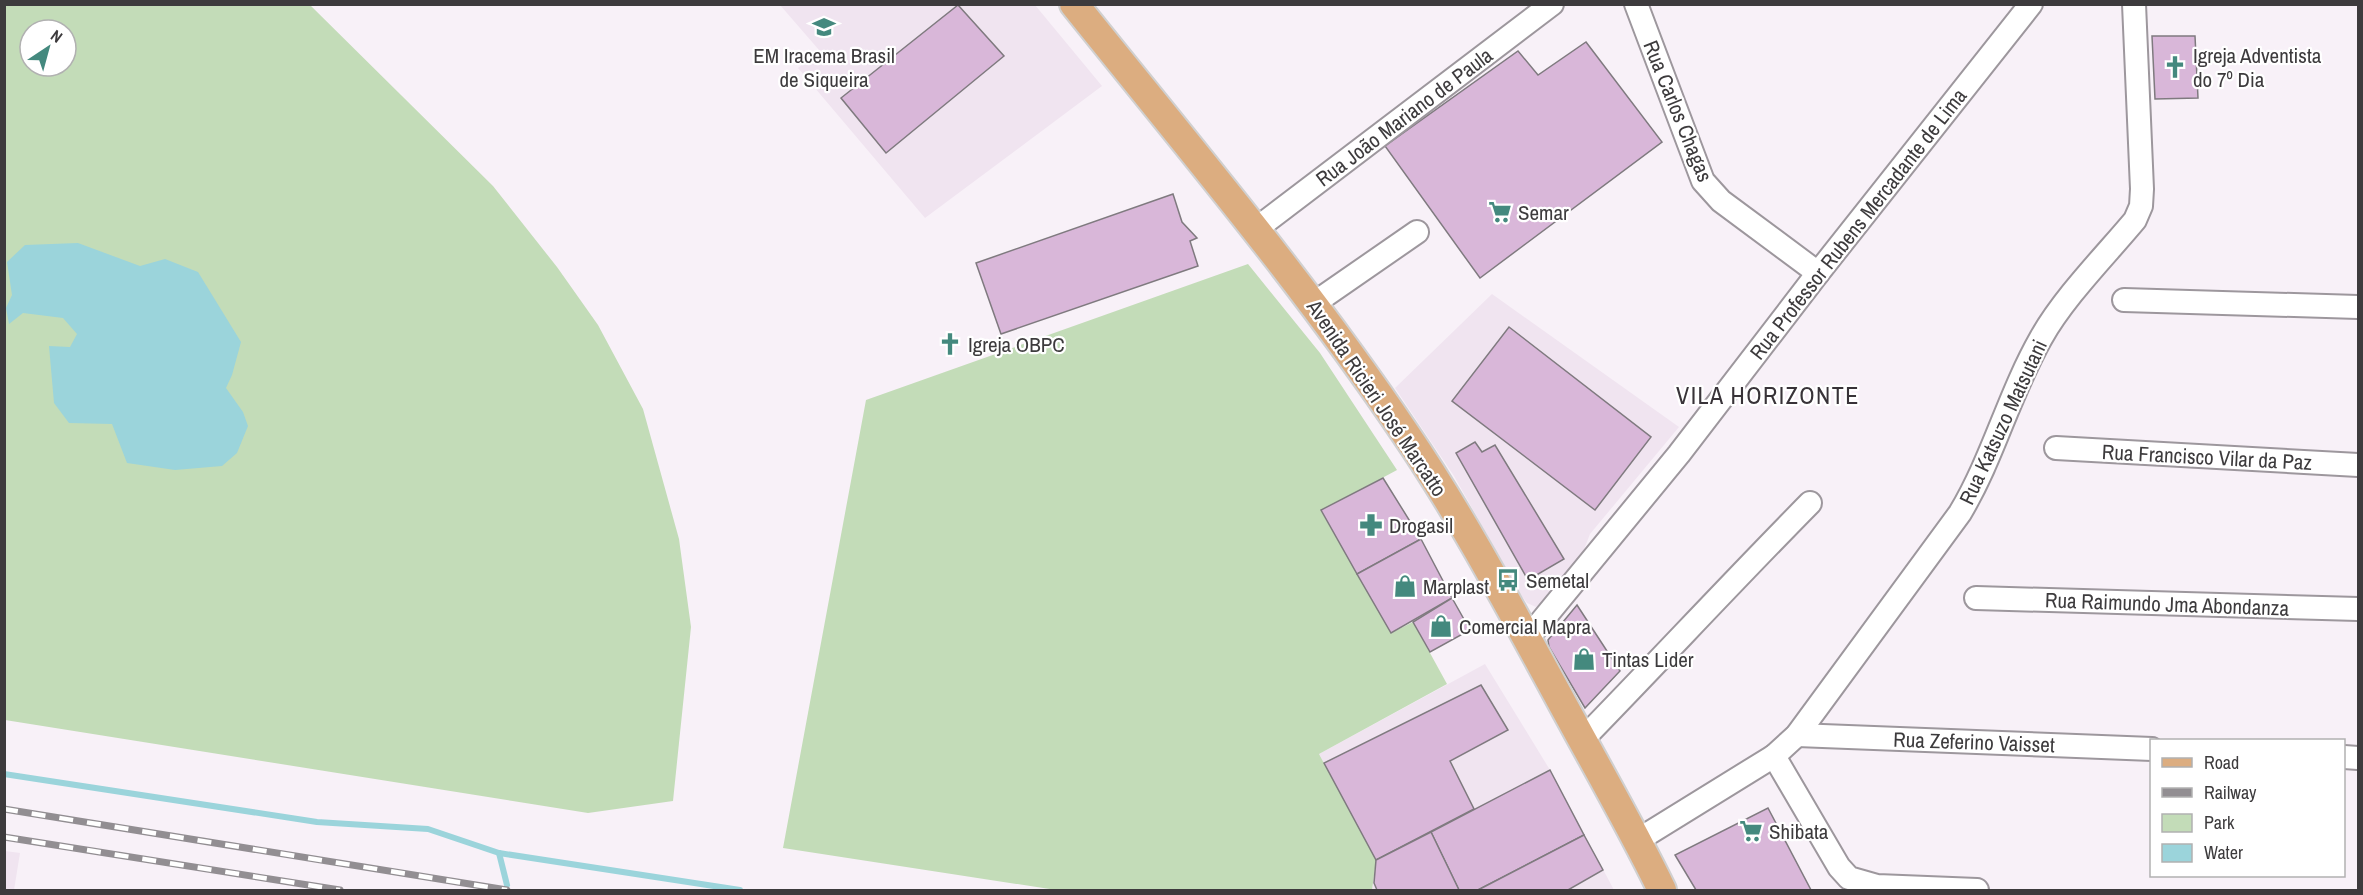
<svg xmlns="http://www.w3.org/2000/svg" width="2363" height="895" viewBox="0 0 2363 895" font-family="'Archivo Narrow',sans-serif">
<style>
.built{fill:#f0e4f0}
.green{fill:#c3dcb8;fill-rule:evenodd}
.water{fill:#9bd4db}
.lines{fill:none;stroke-linecap:round;stroke-linejoin:round}
.stream{stroke:#9bd4db;stroke-width:6}
.building{fill:#d9b7d9;stroke:#7f7a7f;stroke-width:1.5}
.minor-casing{stroke:#9d979d;stroke-width:26}
.major-casing{stroke:#d0d0d0;stroke-width:32}
.minor{stroke:#fff;stroke-width:22}
.major{stroke:#dcad80;stroke-width:28}
.rail-casing{stroke:#928e92;stroke-width:7}
.rail{stroke:#fff;stroke-width:4.5;stroke-dasharray:14;stroke-linecap:butt}
.labels{text-anchor:middle;dominant-baseline:central;stroke-width:4.5;stroke-linejoin:round;paint-order:stroke}
.poi-label{font-size:21px;fill:#3d3b3d;stroke:#fff;text-anchor:start}
.street-label{font-size:21px;fill:#3d3b3d;stroke:#fff}
.quarter-label{font-size:24px;letter-spacing:1.5px;fill:#383338;stroke:#fff}
</style>
<rect width="100%" height="100%" fill="#f8f1f8"/>
<g class="built">
<polygon points="780,5 1035,5 1102,86 925,218 798,68 819,50"/>
<polygon points="1492,294 1679,427 1590,534 1583,552 1545,600 1536,607 1527,603 1521,595 1454,476 1395,388"/>
<polygon points="1485,664 1550,770 1614,890 1372,890 1375,860 1319,754"/>
<polygon points="5,851 20,853 14,890 5,890"/>
</g>
<g class="green">
<path d="M4,5h306l183,181 64,81 41,58 45,84 36,130 12,88 -18,174 -85,12 -583,-93zM30,30h36v36h-36z"/>
<polygon points="1248,264 1320,353 1397,470 1321,511 1391,633 1413,622 1447,684 1319,754 1376,860 1372,890 1056,890 783,848 866,400"/>
</g>
<polygon class="water" points="78,243 140,266 165,259 198,272 241,342 232,375 226,388 243,412 248,426 237,453 222,466 175,470 127,463 112,424 69,423 54,403 49,346 70,347 77,334 63,318 23,313 9,324 6,308 12,295 7,262 25,245"/>
<g class="lines">
<g class="stream">
<polyline points="4,774 317,822 428,829 499,853 740,890"/>
<polyline points="499,853 507,885"/>
</g>
</g>
<g class="building">
<polygon points="958,5 1004,56 886,153 841,98"/>
<polygon points="2152,36 2195,36 2198,98 2155,99"/>
<polygon points="1586,42 1662,142 1480,278 1385,146 1518,51 1538,75"/>
<polygon points="1173,194 1182,222 1197,238 1190,241 1198,266 1001,334 976,263"/>
<polygon points="1509,327 1651,437 1595,510 1452,401"/>
<polygon points="1475,442 1482,452 1495,445 1564,559 1528,580 1456,453"/>
<polygon points="1383,478 1421,539 1357,574 1321,510"/>
<polygon points="1421,539 1452,598 1391,633 1357,574"/>
<polygon points="1452,598 1470,630 1430,652 1413,622"/>
<polygon points="1577,605 1620,671 1585,708 1549,647 1548,640"/>
<polygon points="1481,685 1508,730 1450,761 1474,809 1376,860 1324,763"/>
<polygon points="1550,770 1584,835 1478,890 1459,890 1431,832"/>
<polygon points="1768,808 1811,890 1696,890 1675,855"/>
<polygon points="1431,832 1459,890 1377,890 1374,883 1376,860"/>
<polygon points="1584,835 1603,870 1568,890 1478,890"/>
</g>
<g class="lines">
<g class="minor-casing">
<g id="minor">
<polyline points="1636,4 1703,181 1721,201 1818,273"/>
<polyline points="1256,229 1552,4"/>
<polyline points="2124,300 2358,307"/>
<polyline points="1313,304 1417,232"/>
<polyline points="2056,448 2358,465"/>
<polyline points="1976,598 2358,609"/>
<polyline points="1527,639 1679,454 1818,273 2031,4"/>
<polyline points="1797,735 2152,749"/>
<path d="M1582,740c77,-79 151,-159 228,-237"/>
<polyline points="1774,756 1839,867 1849,878 1877,886 1977,890"/>
<polyline points="2344,757 2358,758"/>
<path d="M1638,840l136,-84 23,-21 163,-222c33,-55 49,-119 81,-175 23,-41 64,-82 94,-118l6,-14 1,-17 -8,-185"/>
</g>
</g>
<g class="major-casing">
<path id="major" d="M1074,4c113,141 230,279 331,429 58,85 107,178 156,268 34,63 70,125 101,189"/>
</g>
<use href="#minor" class="minor"/>
<use href="#major" class="major"/>
<g class="rail-casing">
<g id="rail">
<polyline points="4,809 507,890"/>
<polyline points="4,837 340,890"/>
</g>
</g>
<use href="#rail" class="rail"/>
</g>
<defs>
<g id="school-bare" transform="scale(1.8)"><path d="M0-5L7-2L0 1L-7-2ZM-4 1L0 2.5L4 1V4Q0 6-4 4Z" fill="#44897e" stroke="#fff" stroke-width="2.5" paint-order="stroke"/></g>
<g id="church-bare" transform="scale(1.8)"><path d="M-1.2-6h2.4v3.5h3.3v2.4h-3.3V6h-2.4V-.1h-3.3v-2.4h3.3Z" fill="#44897e" stroke="#fff" stroke-width="2.5" paint-order="stroke"/></g>
<g id="supermarket-bare" transform="scale(1.8)"><path d="M-6-5.5h2.5l.6 2H6L4.5 2H-2.5L-4.4-4H-6ZM-1.5 3.2a1.3 1.3 0 1 0 .1 0ZM3 3.2a1.3 1.3 0 1 0 .1 0Z" fill="#44897e" stroke="#fff" stroke-width="2.5" paint-order="stroke"/></g>
<g id="pharmacy-bare" transform="scale(1.8)"><path d="M-2-6h4v4h4v4h-4v4h-4v-4h-4v-4h4Z" fill="#44897e" stroke="#fff" stroke-width="2.5" paint-order="stroke"/></g>
<g id="bus-bare" transform="scale(1.8)"><path d="M-5-6H5V4H4V6H2V4H-2V6H-4V4H-5ZM-3.5-4V0h7V-4ZM-3.5 1.2v1.5H-2V1.2ZM2 1.2v1.5H3.5V1.2Z" fill="#44897e" stroke="#fff" stroke-width="2.5" paint-order="stroke"/></g>
<g id="shop-bare" transform="scale(1.8)"><path d="M-5-2.5h2.3a2.7 3.5 0 0 1 5.4 0H5L5.5 6h-11ZM-1.5-2.5h3a1.5 2.3 0 0 0-3 0Z" fill="#44897e" stroke="#fff" stroke-width="2.5" paint-order="stroke"/></g>
</defs>
<g fill-rule="evenodd">
<use href="#school-bare" x="824" y="27"/>
<use href="#church-bare" x="2175" y="67"/>
<use href="#supermarket-bare" x="1500" y="212"/>
<use href="#church-bare" x="950" y="344"/>
<use href="#pharmacy-bare" x="1371" y="525"/>
<use href="#bus-bare" x="1508" y="580"/>
<use href="#shop-bare" x="1405" y="586"/>
<use href="#shop-bare" x="1441" y="626"/>
<use href="#shop-bare" x="1584" y="659"/>
<use href="#supermarket-bare" x="1751" y="831"/>
</g>
<g class="labels">
<g class="poi-label">
<text x="824" y="55" text-anchor="middle">EM Iracema Brasil<tspan x="824" dy="24">de Siqueira</tspan></text>
<text x="2193" y="55">Igreja Adventista<tspan x="2193" dy="24">do 7º Dia</tspan></text>
<text x="1518" y="212">Semar</text>
<text x="968" y="344">Igreja OBPC</text>
<text x="1389" y="525">Drogasil</text>
<text x="1526" y="580">Semetal</text>
<text x="1423" y="586">Marplast</text>
<text x="1459" y="626">Comercial Mapra</text>
<text x="1602" y="659">Tintas Lider</text>
<text x="1769" y="831">Shibata</text>
</g>
<g class="street-label">
<text transform="translate(1678 111) rotate(68)">Rua Carlos Chagas</text>
<text transform="translate(1404 117) rotate(-37)">Rua João Mariano de Paula</text>
<text transform="translate(1858 224) rotate(-52)">Rua Professor Rubens Mercadante de Lima</text>
<text transform="translate(1377 398) rotate(56)">Avenida Ricieri José Marcatto</text>
<text transform="translate(2003 422) rotate(-65)">Rua Katsuzo Matsutani</text>
<text transform="translate(2207 457) rotate(3)">Rua Francisco Vilar da Paz</text>
<text transform="translate(2167 604) rotate(2)">Rua Raimundo Jma Abondanza</text>
<text transform="translate(1974 742) rotate(2)">Rua Zeferino Vaisset</text>
</g>
<g class="quarter-label">
<text x="1768" y="395">VILA HORIZONTE</text>
</g>
</g>
<rect width="2363" height="895" fill="none" stroke="#3d3b3d" stroke-width="12"/>
<rect x="2150" y="739" width="195" height="138" fill="#ffffff" stroke="#b1b1b1" stroke-width="1.5"/>
<rect x="2162" y="758" width="30" height="9" fill="#dcad80" stroke="#b1b1b1" stroke-width="1.5"/>
<text x="2204" y="769" font-size="18" fill="#3d3b3d">Road</text>
<rect x="2162" y="788" width="30" height="9" fill="#928e92" stroke="#b1b1b1" stroke-width="1.5"/>
<text x="2204" y="799" font-size="18" fill="#3d3b3d">Railway</text>
<rect x="2162" y="814" width="30" height="18" fill="#c3dcb8" stroke="#b1b1b1" stroke-width="1.5"/>
<text x="2204" y="829" font-size="18" fill="#3d3b3d">Park</text>
<rect x="2162" y="844" width="30" height="18" fill="#9bd4db" stroke="#b1b1b1" stroke-width="1.5"/>
<text x="2204" y="859" font-size="18" fill="#3d3b3d">Water</text>
<g transform="translate(48 48) rotate(36)"><circle r="28" fill="#ffffff" stroke="#b1b1b1" stroke-width="1.5"/>
<path d="M0-4.5L10 22L0 15L-10 22Z" fill="#44897e"/>
<text y="-9" font-size="16" font-weight="bold" text-anchor="middle" fill="#3d3b3d">N</text>
</g>
</svg>
